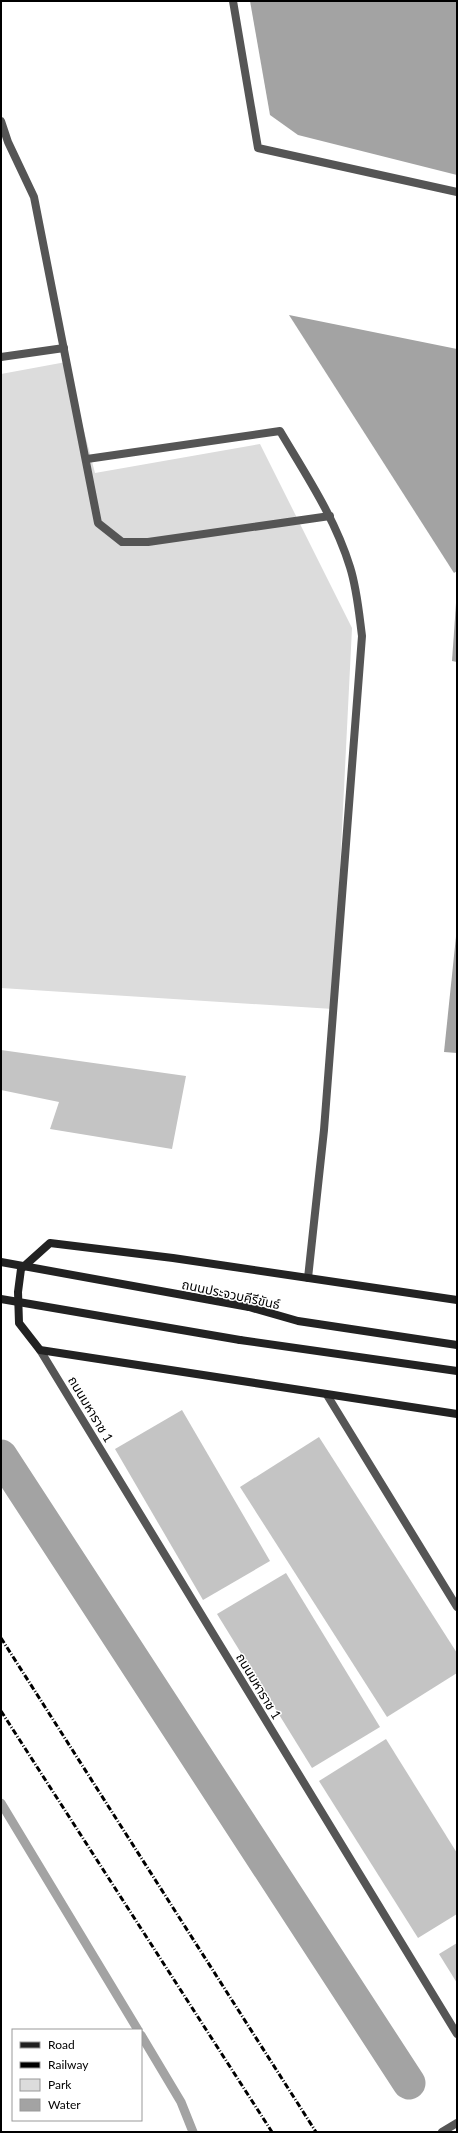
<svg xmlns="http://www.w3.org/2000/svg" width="458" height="2133" viewBox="0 0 458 2133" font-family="Lato,'Noto Sans Thai',sans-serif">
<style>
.green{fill:#dcdcdc}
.water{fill:#a3a3a3}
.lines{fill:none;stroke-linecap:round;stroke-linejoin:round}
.stream{stroke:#a3a3a3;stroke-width:9}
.canal{stroke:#a3a3a3;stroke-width:33}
.building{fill:#c4c4c4}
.service{stroke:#555;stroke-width:8}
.minor{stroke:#555;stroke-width:8}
.tertiary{stroke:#555;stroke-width:8}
.secondary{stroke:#222;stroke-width:8}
.rail{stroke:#000;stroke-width:3;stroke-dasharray:6 2 1 2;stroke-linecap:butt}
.secondary-bridge{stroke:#222;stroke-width:8}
.labels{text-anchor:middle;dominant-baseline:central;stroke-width:3;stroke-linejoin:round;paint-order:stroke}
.street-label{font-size:13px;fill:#000;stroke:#fff}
</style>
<rect width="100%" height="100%" fill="#fff"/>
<polygon class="green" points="66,362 95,473 260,444 352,628 333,1009 1,988 1,374"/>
<g class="water">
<polygon points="250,1 457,1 457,175 298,135 270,115"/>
<polygon points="289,315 457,349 457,571 454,573"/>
<polygon points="457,589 457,662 452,661"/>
<polygon points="457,927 457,1053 444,1052"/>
</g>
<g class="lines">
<g class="stream">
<polyline points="1,1803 138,2030"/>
<polyline points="141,2035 181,2102 193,2132"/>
</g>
<polyline class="canal" points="1,1456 409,2083"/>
</g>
<g class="building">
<polygon points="1,1050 186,1076 172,1149 50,1129 59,1102 1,1090"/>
<polygon points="182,1410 270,1561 203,1600 115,1449"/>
<polygon points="319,1437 457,1653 457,1673 387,1717 240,1487"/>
<polygon points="286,1573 380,1727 312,1768 217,1614"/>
<polygon points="386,1739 457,1853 457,1914 418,1938 319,1781"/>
<polygon points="457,1943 457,1983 439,1954"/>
</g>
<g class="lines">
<g class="service">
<polyline points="233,1 258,148 457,192"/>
<polyline points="1,121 8,142 34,197 98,523 122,542 148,542 330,516"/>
<polyline points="1,357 64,348"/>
<path d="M87,459l193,-28c26,44 55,87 70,136 7,22 9,46 12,69l-38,494 -16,148"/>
</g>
<polyline class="minor" points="327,1395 457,1607"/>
<g class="tertiary">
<polyline points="40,1350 457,2034"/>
<polyline points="442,2132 457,2123"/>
</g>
<g class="secondary">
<polyline points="457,1300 173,1258 50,1243 21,1269 18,1292 19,1323 40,1350 457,1414"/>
<polyline points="249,1307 298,1321 457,1345"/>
<polyline points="240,1340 457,1371"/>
</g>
<g class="rail">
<polyline points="1,1638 316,2132"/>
<polyline points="1,1711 272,2132"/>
</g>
<g class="secondary-bridge">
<polyline points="1,1262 249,1307"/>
<polyline points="1,1299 240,1340"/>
</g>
</g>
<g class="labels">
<g class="street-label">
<text transform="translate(231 1294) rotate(12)">ถนนประจวบคีรีขันธ์</text>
<text transform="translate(91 1409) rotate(59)">ถนนมหาราช 1</text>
<text transform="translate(259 1686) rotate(59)">ถนนมหาราช 1</text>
</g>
</g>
<rect width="458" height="2133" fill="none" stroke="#000000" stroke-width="4"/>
<rect x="12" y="2029" width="130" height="92" fill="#ffffff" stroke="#999999"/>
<rect x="20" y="2042" width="20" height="6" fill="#222222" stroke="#999999"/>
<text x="48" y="2049" font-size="12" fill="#000000">Road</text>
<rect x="20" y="2062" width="20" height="6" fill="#000000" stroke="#999999"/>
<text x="48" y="2069" font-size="12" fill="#000000">Railway</text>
<rect x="20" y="2079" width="20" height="12" fill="#dcdcdc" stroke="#999999"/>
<text x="48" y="2089" font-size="12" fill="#000000">Park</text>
<rect x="20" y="2099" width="20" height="12" fill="#a3a3a3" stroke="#999999"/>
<text x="48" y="2109" font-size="12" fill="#000000">Water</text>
</svg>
